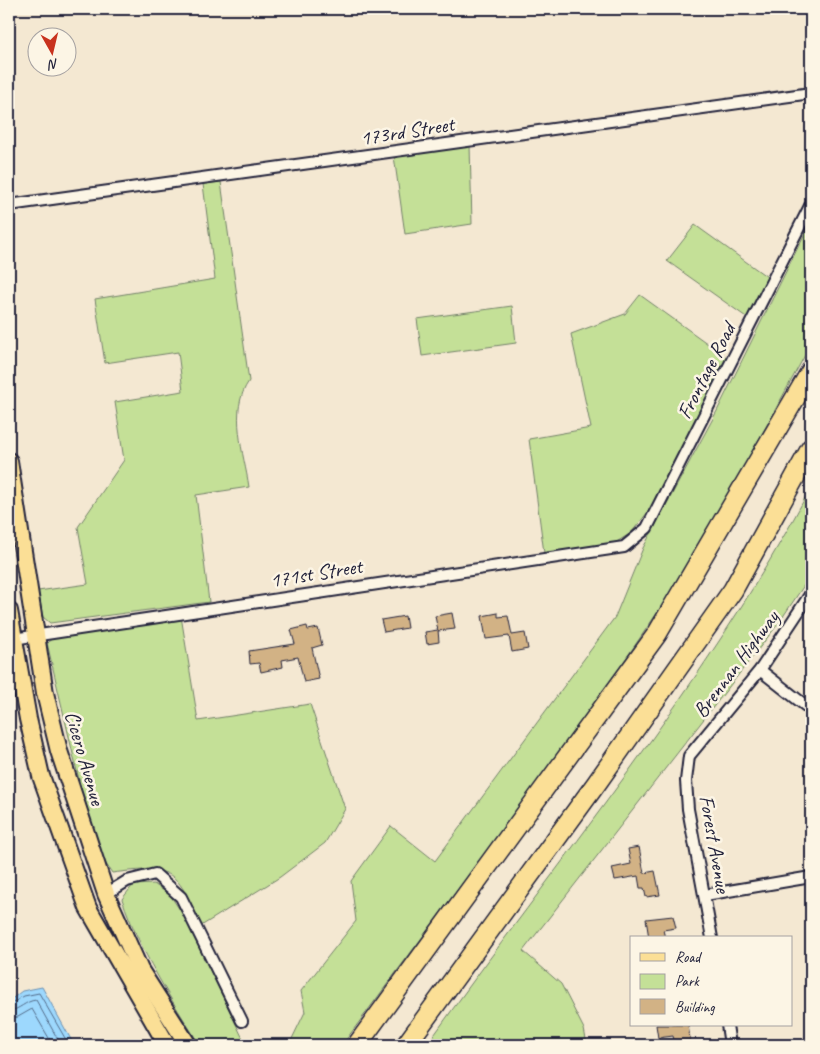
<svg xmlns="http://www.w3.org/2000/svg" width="820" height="1054" viewBox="0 0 820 1054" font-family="Caveat,sans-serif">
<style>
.green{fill:#c4e097;stroke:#738169}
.water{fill:#9dd8fd;stroke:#6c8faf}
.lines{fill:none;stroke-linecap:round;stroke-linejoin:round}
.shore{stroke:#536b89;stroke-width:1}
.building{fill:#d2b285;stroke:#22223b}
.minor-casing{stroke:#22223b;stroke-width:14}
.primary-casing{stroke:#22223b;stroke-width:20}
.motorway-casing{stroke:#22223b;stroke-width:22}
.minor{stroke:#fcf5e5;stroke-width:10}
.primary{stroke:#fbdf96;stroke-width:16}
.motorway{stroke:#fbdf96;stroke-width:19}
.labels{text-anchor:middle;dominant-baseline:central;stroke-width:5;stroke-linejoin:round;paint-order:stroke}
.street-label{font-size:21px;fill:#22223b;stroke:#fcf5e5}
</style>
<rect width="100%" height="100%" fill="#f4e8d2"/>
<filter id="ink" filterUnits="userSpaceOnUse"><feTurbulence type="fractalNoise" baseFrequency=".02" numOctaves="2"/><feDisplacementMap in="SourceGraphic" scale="10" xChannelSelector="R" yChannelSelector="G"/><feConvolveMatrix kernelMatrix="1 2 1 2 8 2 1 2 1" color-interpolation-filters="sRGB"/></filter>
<g filter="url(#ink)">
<g class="green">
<polygon points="470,145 472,224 405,234 394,156"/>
<path d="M221,182l28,199c-21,30 -5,72 0,106l-53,8 13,107 -159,21 -7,-6 -5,-26 50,-7 -10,-57 46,-67 -9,-58 68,-11 -5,-39 -73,11 -10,-64 120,-20 -12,-95z"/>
<polygon points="811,221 811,344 725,502 677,584 629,654 546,771 342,1045 289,1045 305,1012 301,991 356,921 351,881 391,826 435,861 615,617 643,548 717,411"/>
<polygon points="695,225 770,279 749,319 667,261"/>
<polygon points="640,295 729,359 648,512 631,533 615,543 544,553 529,439 591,428 571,334 625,314"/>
<polygon points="512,306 516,343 422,356 417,319"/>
<path d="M811,487v88l-33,49 -255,327 38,33 23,45 3,16h-160c129,-182 280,-361 384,-558z"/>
<path d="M181,616l17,105 112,-17 35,105 -20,34 -45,34 -79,49c-25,-56 -26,-61 -89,-53l-8,-12 -21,-64 -36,-154 9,-8z"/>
<path d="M154,884l16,11 14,21 62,129h-46c-29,-45 -61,-96 -78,-146l11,-14z"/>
</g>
<polygon class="water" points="42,987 74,1045 9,1045 9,1001 22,991"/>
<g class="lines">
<g class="shore">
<polyline points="9,1005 24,996 39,993 69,1045"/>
<path d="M9,1011c11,-1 16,-10 27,-11l25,45"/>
<polyline points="9,1019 18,1017 32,1009 53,1045"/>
</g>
</g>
<g class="building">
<polygon points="452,613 455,629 438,631 435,616"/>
<polygon points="498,613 498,617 508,616 512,635 525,633 528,649 512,652 509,636 486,639 482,616"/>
<polygon points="405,616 407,628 384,632 381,620"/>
<polygon points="307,626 308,630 318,628 322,645 312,648 319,679 304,682 298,657 282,660 283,667 261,672 259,663 250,664 249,651 295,644 291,630"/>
<polygon points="438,630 439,642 427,644 425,632"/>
<polygon points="639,847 644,873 655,871 660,895 646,897 644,888 640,888 638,876 615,880 612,868 631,864 628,849"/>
<polygon points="673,916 676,928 663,930 665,938 649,938 646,919"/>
<polygon points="656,1025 688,1025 691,1045 675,1045 673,1036 658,1038"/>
</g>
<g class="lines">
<g class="minor-casing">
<g id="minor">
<polyline points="9,205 811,93"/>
<polyline points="13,639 624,547 647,528 811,204"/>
<polyline points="760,670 811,710"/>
<polyline points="106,894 127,881 155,874 181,897 242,1021"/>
<polyline points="705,895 811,877"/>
<polyline points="712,938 688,809 686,781 689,756 760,670 811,593"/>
<polyline points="727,1025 730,1045"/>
</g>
</g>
<g class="primary-casing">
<g id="primary">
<polyline points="9,461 45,693 59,751 106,894 140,970 188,1045"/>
<polyline points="9,611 28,719 41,776 88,908 167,1045"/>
</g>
</g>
<g class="motorway-casing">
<g id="motorway">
<polyline points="357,1045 657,634 811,371"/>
<polyline points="406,1045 596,784 733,590 811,448"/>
</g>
</g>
<use href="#minor" class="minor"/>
<use href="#primary" class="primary"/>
<use href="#motorway" class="motorway"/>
</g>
</g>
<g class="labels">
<g class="street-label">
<text transform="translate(407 131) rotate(-9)">173rd Street</text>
<text transform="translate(706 371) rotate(-63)">Frontage Road</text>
<text transform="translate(316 573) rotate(-9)">171st Street</text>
<text transform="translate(736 664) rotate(-53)">Brennan Highway</text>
<text transform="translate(85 758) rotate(74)">Cicero Avenue</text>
<text transform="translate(715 844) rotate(80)">Forest Avenue</text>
</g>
</g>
<rect width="820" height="1054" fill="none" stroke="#fcf5e5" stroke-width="30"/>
<rect x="15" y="15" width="790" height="1024" fill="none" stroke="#22223b" stroke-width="2" filter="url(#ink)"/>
<rect x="630" y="936" width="162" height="90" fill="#fcf5e5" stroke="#a5a1a1"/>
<rect x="640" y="953" width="25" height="8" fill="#fbdf96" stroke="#a5a1a1"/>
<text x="675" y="962" font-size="15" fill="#22223b">Road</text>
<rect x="640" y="974" width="25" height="15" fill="#c4e097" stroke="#a5a1a1"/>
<text x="675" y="986" font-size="15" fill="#22223b">Park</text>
<rect x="640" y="999" width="25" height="15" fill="#d2b285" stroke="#a5a1a1"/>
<text x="675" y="1012" font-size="15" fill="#22223b">Building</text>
<g transform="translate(52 52) rotate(172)"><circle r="24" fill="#fcf5e5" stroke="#a5a1a1"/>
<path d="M0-4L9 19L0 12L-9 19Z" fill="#c8321e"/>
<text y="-8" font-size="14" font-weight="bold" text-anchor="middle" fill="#22223b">N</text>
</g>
</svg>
